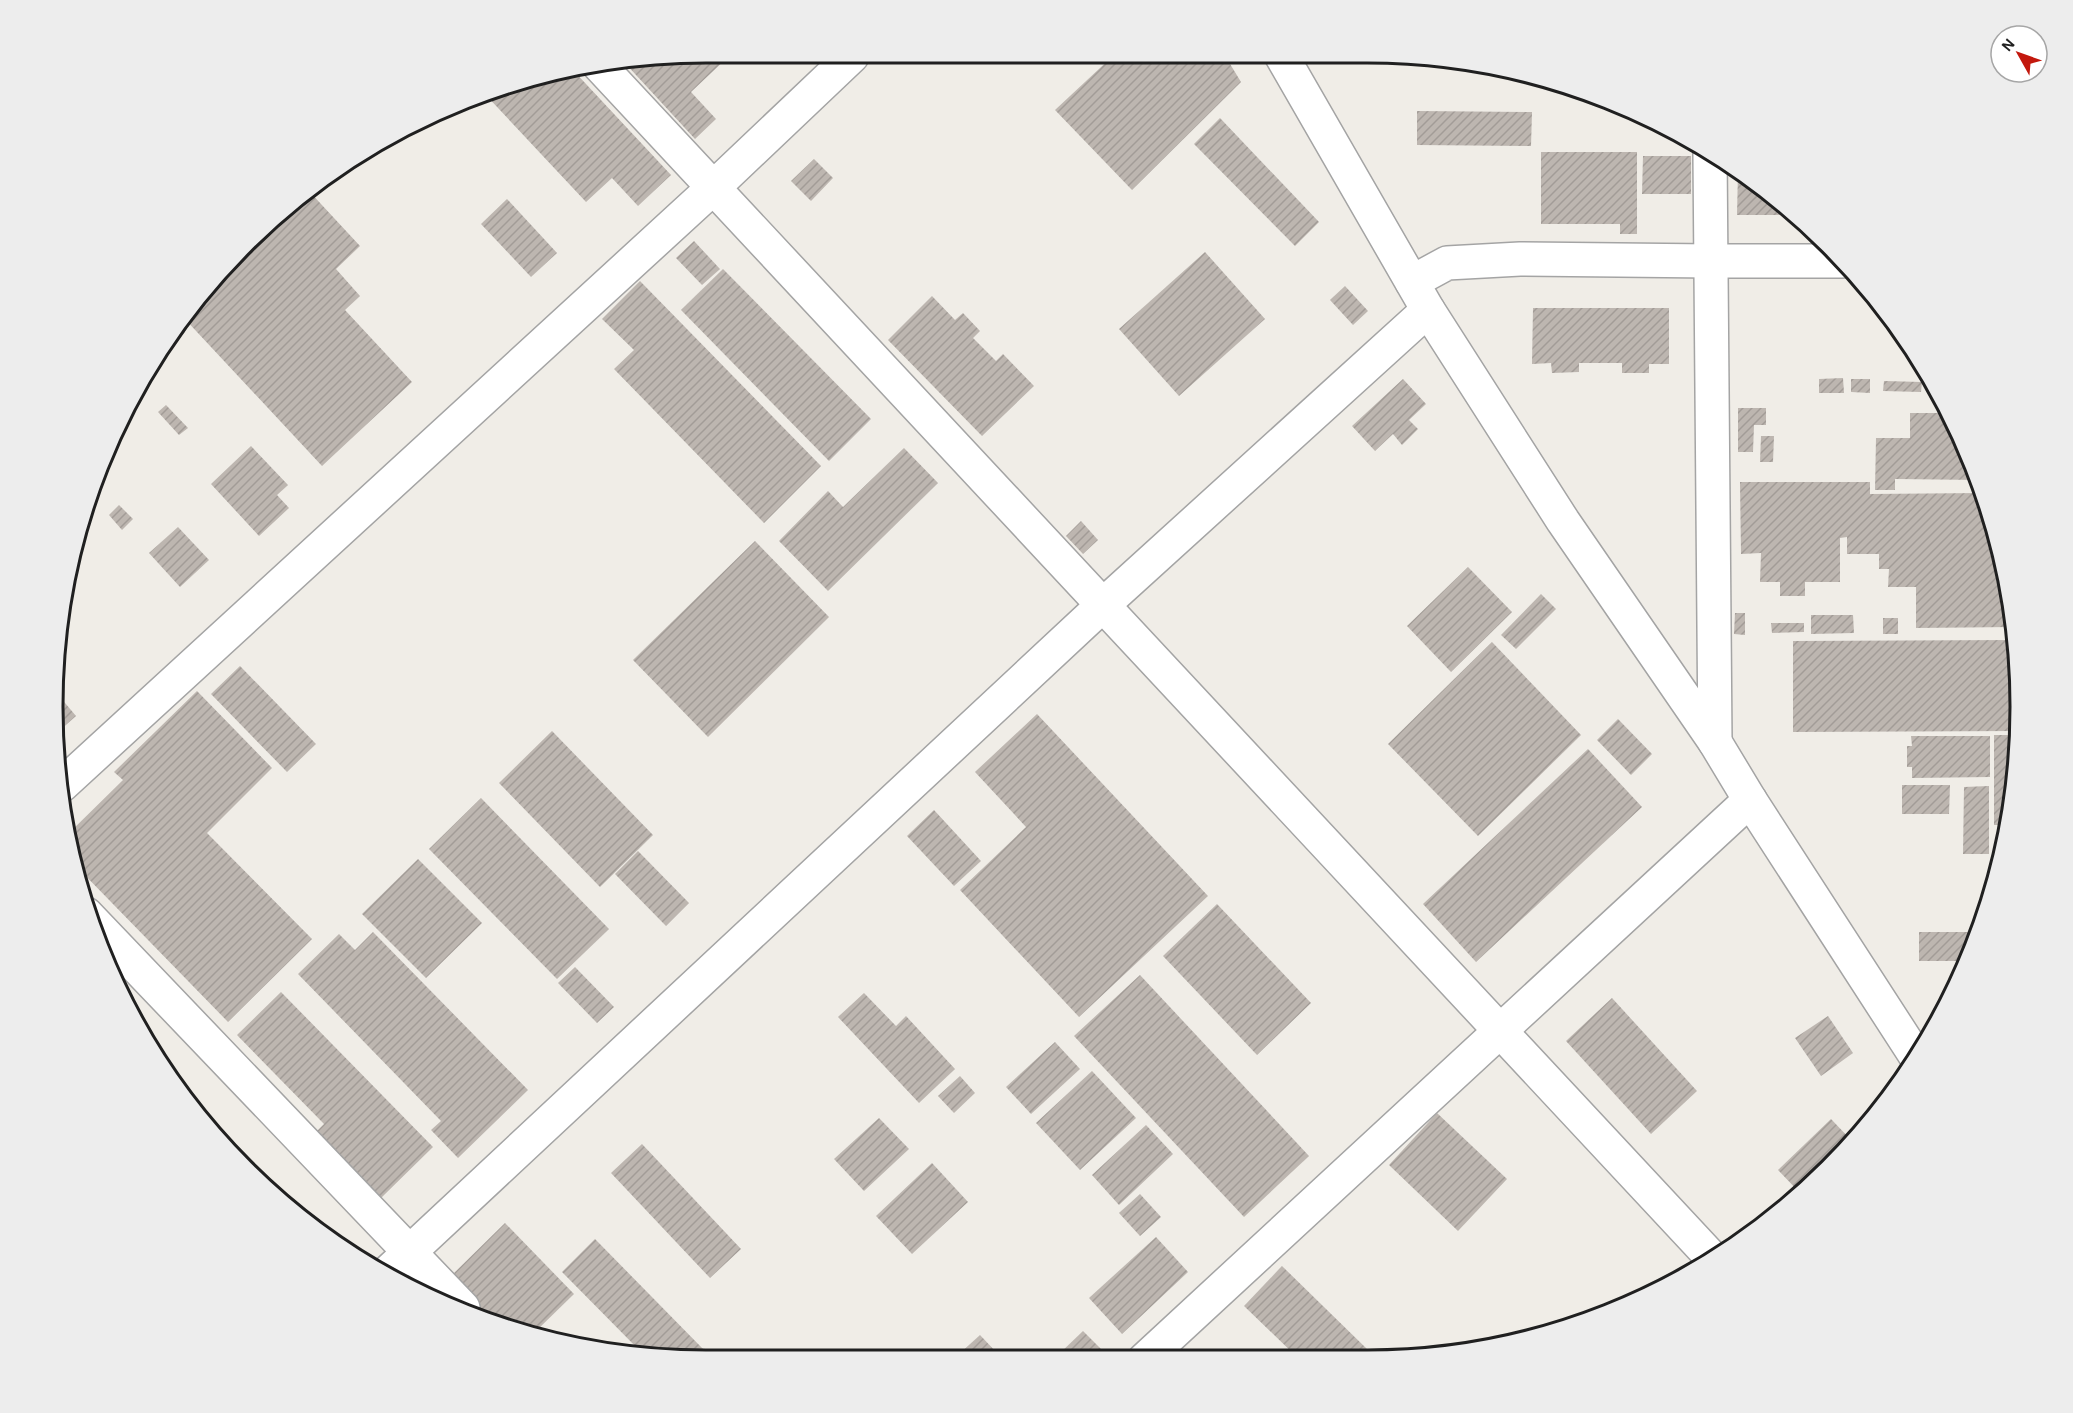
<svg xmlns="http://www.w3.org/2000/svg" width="2073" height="1413" viewBox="0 0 2073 1413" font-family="'Alegreya Sans',sans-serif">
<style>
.building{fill:url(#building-hatch)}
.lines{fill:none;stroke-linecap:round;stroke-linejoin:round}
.minor-casing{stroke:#a4a4a4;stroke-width:36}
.minor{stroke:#fff;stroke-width:33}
.rim{fill:none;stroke:#202020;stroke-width:3}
</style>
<defs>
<pattern id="building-hatch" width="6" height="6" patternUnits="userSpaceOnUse" patternTransform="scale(1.5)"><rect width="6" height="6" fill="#bdb6b0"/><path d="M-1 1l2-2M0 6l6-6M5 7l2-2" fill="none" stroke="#a29c97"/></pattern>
</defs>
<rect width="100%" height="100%" fill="#f0ede7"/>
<g class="building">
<polygon points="1115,54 1224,54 1241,82 1132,190 1055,110"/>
<polygon points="728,57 691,92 716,119 695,139 624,62 628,58"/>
<polygon points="572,69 671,175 638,206 612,178 586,202 484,93 497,87"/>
<polygon points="1417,111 1532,112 1531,146 1417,145"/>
<polygon points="1220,118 1319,222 1295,246 1194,144"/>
<polygon points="1541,152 1637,152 1637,234 1620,234 1620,224 1541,224"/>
<polygon points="1643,156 1691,156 1691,194 1642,194"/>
<polygon points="814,159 833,178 811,201 791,181"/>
<polygon points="1738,171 1764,187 1796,215 1737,215"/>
<polygon points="308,190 360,246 336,269 360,296 345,310 412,382 322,466 183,317 188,308 275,215"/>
<polygon points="507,199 557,253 531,277 481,224"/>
<polygon points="694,241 720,269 702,285 676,258"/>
<polygon points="1205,252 1265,319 1179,396 1119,329"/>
<polygon points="723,269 871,419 829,461 681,310"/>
<polygon points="640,281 821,466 764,523 614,369 634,350 602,319"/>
<polygon points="1345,286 1368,311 1353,325 1330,300"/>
<polygon points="932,296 955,320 963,313 980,331 973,338 996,361 1003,354 1034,386 982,436 888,340"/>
<polygon points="1533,308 1669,308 1669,364 1649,364 1649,373 1622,373 1622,363 1579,363 1579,372 1552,373 1551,363 1532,364"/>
<polygon points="178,325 185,332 162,353"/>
<polygon points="1843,378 1844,393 1819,393 1819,379"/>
<polygon points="1403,379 1426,404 1409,420 1418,429 1402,445 1393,434 1375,451 1352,426"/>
<polygon points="1851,379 1870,379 1870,393 1851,392"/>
<polygon points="1884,381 1922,382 1921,392 1883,391"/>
<polygon points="166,405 188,428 179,435 158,412"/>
<polygon points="1738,408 1766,408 1766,425 1754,425 1753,452 1738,452"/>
<polygon points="1910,413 1948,413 1971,456 1978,480 1895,479 1895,490 1875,490 1876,438 1910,438"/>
<polygon points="1761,436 1774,436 1773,462 1760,462"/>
<polygon points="251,446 288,485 277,495 289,508 259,536 211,484"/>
<polygon points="904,448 938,483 828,591 779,541 828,491 843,507"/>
<polygon points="1740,482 1870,482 1870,494 1982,493 2008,579 2013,627 1916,628 1916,587 1888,587 1889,569 1879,569 1879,554 1847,554 1847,537 1840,538 1840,582 1805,582 1805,596 1780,596 1780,582 1760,582 1761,553 1741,554"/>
<polygon points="119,505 133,519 122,530 109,515"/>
<polygon points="1081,521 1098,540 1083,554 1066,536"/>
<polygon points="178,527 209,560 180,587 149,553"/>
<polygon points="755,541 829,617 708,737 633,660"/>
<polygon points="1468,567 1512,612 1451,672 1407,626"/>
<polygon points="1541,594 1556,609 1516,649 1501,635"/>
<polygon points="1735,613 1745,613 1745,635 1734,634"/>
<polygon points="1811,615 1853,615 1854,633 1811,634"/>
<rect x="1883" y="618" width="15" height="16"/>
<polygon points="1771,623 1804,623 1804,632 1772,633"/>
<polygon points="2014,640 2020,706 2018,731 1793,732 1793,641"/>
<polygon points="1492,642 1581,735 1478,836 1388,744"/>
<polygon points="240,666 316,744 287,772 211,694"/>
<polygon points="197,691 272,768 207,833 312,939 228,1022 73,863 66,836 123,780 114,772"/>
<polygon points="60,697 76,716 58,732 56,700"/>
<polygon points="1037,714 1208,896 1079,1017 960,890 1026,827 975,772"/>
<polygon points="1618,719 1652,754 1631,775 1597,740"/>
<polygon points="552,731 653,835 600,887 499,783"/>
<polygon points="1994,735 2018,735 2009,825 1994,825"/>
<polygon points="1911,736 1990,736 1990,777 1912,778 1912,767 1907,767 1907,746 1912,746"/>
<polygon points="1588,749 1642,807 1476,962 1423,904"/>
<polygon points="1902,785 1950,785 1949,814 1902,814"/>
<polygon points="1989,786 1989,854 1963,854 1964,787"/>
<polygon points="481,798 609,929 557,979 429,849"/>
<polygon points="934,810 981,861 954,886 907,836"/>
<polygon points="1998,839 2006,839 1998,866"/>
<polygon points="638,851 689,903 666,926 615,874"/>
<polygon points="418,859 482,923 426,978 362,914"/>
<polygon points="1217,904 1311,1003 1257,1055 1163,956"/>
<polygon points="373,932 528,1090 458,1158 431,1130 441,1121 298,974 339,934 355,950"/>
<polygon points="1919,932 1978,932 1968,961 1919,961"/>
<polygon points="575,967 614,1007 597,1023 558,983"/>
<polygon points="1140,975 1309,1156 1244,1217 1074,1036"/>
<polygon points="281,992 433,1147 381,1198 316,1132 324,1124 237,1035"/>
<polygon points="864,993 896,1026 906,1016 955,1069 919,1103 838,1017"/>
<polygon points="1612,998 1697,1091 1651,1134 1566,1041"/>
<polygon points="1828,1016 1853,1053 1821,1076 1795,1038"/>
<polygon points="1055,1042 1080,1069 1031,1114 1006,1087"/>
<polygon points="1092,1071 1136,1118 1080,1170 1036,1123"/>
<polygon points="960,1076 975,1093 954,1113 938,1096"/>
<polygon points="1437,1113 1507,1179 1458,1231 1389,1165"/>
<polygon points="879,1118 909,1149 864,1191 834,1159"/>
<polygon points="1831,1119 1852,1141 1829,1169 1800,1193 1778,1170"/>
<polygon points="1146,1125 1173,1154 1119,1205 1092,1175"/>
<polygon points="642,1144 741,1249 710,1278 611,1173"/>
<polygon points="932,1163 968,1202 912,1254 876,1216"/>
<polygon points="1140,1194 1161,1217 1140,1236 1119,1213"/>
<polygon points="505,1223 574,1294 534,1333 490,1318 450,1277"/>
<polygon points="1156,1237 1188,1272 1122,1334 1089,1298"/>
<polygon points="595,1239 705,1351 696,1359 643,1354 562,1272"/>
<polygon points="1282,1266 1367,1349 1356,1360 1300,1360 1244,1306"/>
<polygon points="1083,1331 1102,1350 1092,1360 1060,1360 1056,1357"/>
<polygon points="980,1335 998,1354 991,1360 960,1360 956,1357"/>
<polygon points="1269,1349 1280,1360 1258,1360"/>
</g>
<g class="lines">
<g class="minor-casing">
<g id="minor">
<polyline points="1280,53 1428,310 1563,521 1715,742 1750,800 1917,1058"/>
<polyline points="598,64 1713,1259"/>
<polyline points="1710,154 1715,742"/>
<polyline points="1412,282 1447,263 1520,259 1712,261 1842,261"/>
<polyline points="62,785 714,187 852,56"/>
<polyline points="86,914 463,1308"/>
<polyline points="386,1274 1103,605 1428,310"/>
<polyline points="1144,1360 1750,800"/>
</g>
</g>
<use href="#minor" class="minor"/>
</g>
<path d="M0 0H2073V1413H0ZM706 63H1367A643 643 0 0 1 2010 706V707A643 643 0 0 1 1367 1350H706A643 643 0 0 1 63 707V706A643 643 0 0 1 706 63Z" fill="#ededed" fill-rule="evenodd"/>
<path class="rim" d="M706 63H1367A643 643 0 0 1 2010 706V707A643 643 0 0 1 1367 1350H706A643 643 0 0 1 63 707V706A643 643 0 0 1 706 63Z"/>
<g transform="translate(2019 54) rotate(310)"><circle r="28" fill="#ffffff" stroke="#a6a6a6" stroke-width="1.5"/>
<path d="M0-4.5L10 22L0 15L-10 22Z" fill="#c3180d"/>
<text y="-9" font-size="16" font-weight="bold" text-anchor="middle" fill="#202020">N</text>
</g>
</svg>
